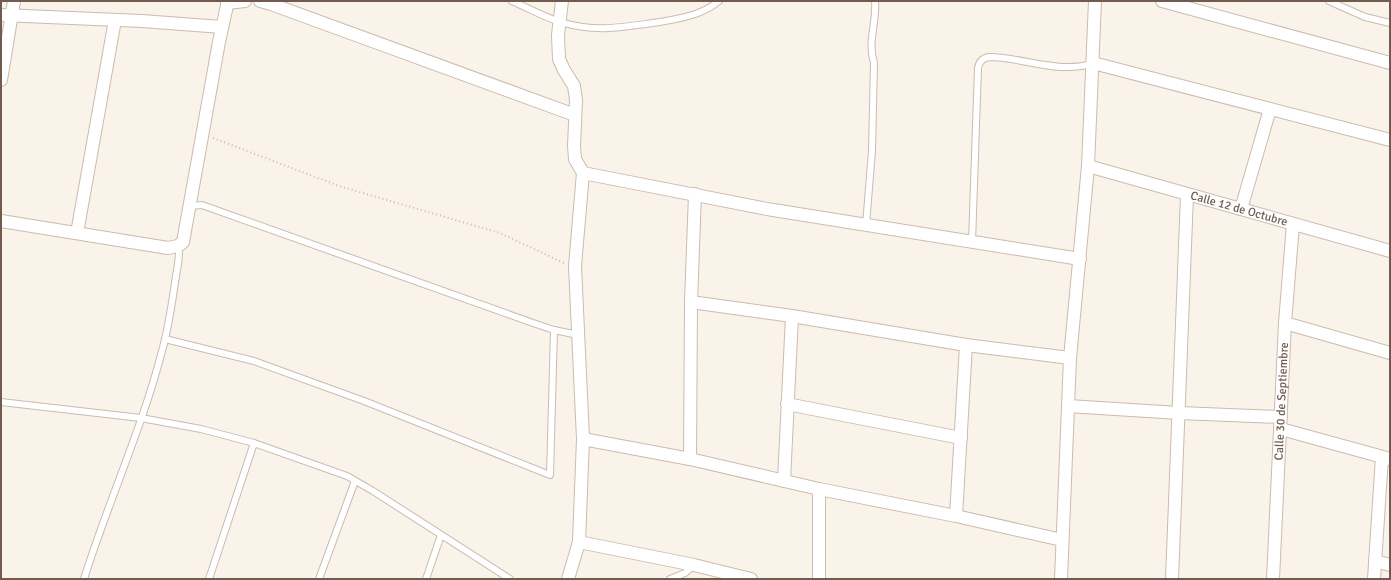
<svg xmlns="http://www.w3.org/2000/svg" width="1391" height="580" viewBox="0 0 1391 580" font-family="Signika,sans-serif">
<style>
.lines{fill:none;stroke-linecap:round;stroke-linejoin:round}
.service-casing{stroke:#cbbbb0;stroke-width:8}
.minor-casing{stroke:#cbbbb0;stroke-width:14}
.path{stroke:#d1b7a7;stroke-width:2;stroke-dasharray:1 3;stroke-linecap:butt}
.service{stroke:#fff;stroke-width:6}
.minor{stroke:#fff;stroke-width:12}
.labels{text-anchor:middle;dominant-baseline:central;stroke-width:3;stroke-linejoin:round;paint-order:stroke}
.street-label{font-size:12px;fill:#715b4f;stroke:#fdf7ef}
</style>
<rect width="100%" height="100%" fill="#faf3e9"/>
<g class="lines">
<g class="service-casing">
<g id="service">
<path d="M512,1c16,7 32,16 48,21 37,11 63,5 100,0 22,-4 42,-7 59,-21"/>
<polyline points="1329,1 1365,17 1390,23"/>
<polyline points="189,206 202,205 533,323 554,330 578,335"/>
<path d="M866,225l6,-74 2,-88c-7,-22 3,-40 1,-62"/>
<path d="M972,242l6,-174c1,-7 5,-10 11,-11 33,0 72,18 104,6"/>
<polyline points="165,339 254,361 364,401 550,475 554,330"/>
<polyline points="1,402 141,418 201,429 254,443 347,476 373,491 510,579"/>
<path d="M84,579c24,-77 58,-150 78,-228 8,-28 11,-58 16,-87l1,-10 -1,-8"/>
<polyline points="209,579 254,443"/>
<polyline points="319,579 355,481"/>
<polyline points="426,579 441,535"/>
<polyline points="670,579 685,573 694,565"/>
</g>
</g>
<g class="minor-casing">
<g id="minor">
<polyline points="260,1 271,4 575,115"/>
<polyline points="562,1 558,35 559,59 564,70 574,86 576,100 574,146 575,159 583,173 575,266 583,439 579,542 568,579"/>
<polyline points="1162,1 1390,63"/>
<polyline points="227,3 245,1"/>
<polyline points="1,15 142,21 222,27"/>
<polyline points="1093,63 1390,140"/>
<polyline points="1,80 14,1"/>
<path id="s1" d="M1088,166l302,85"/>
<polyline points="583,173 767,209 1080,259"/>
<polyline points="1241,209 1270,109"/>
<polyline points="1,221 168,248 178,246 183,242 219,42 228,1"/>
<polyline points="77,233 115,20"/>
<polyline points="691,302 792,316 966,345 1070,358"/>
<polyline points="1285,323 1390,353"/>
<polyline points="787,404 961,438"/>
<polyline points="1068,406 1179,413 1281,417"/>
<polyline points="1281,429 1390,459"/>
<polyline points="583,439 690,459 819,489 956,516 1062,540"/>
<polyline points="690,459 691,302 695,194"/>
<polyline points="784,481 792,316"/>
<polyline points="956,516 966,345"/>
<polyline points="579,542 694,565 751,579"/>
<polyline points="1375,561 1390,565"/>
<polyline points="819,579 819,489"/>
<polyline points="1061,579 1070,358 1088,166 1095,1"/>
<polyline points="1172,579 1187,195"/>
<path id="s2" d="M1273,579l12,-256 8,-99"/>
<polyline points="1374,579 1382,457"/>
</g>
</g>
<polyline class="path" points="213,138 339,186 500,233 564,263"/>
<use href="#service" class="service"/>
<use href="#minor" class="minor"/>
</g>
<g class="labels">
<g class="street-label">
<text stroke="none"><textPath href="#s1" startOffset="157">Calle 12 de Octubre</textPath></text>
<text stroke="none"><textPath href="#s2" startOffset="178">Calle 30 de Septiembre</textPath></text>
</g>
</g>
<rect width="1391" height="580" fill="none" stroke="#715b4f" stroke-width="4"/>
</svg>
